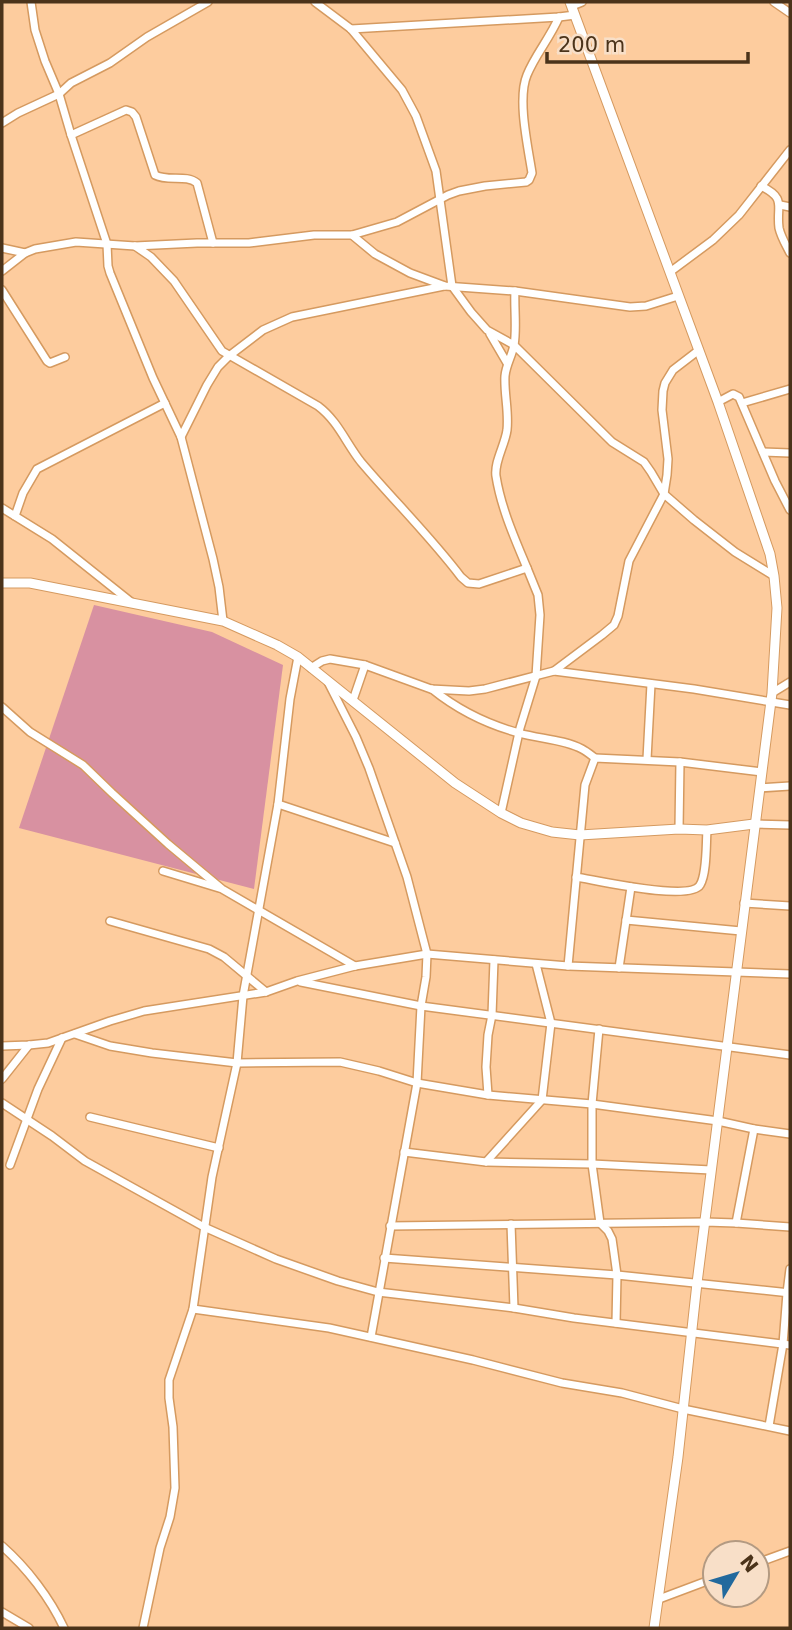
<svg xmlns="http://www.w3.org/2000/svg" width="792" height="1630" viewBox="0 0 792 1630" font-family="'DejaVu Sans',sans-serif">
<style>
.green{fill:#d891a1}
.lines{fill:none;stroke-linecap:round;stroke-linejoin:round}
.minor-casing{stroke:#d59a60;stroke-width:10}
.tertiary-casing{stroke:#d59a60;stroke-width:11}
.minor{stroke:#fff;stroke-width:7}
.tertiary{stroke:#fff;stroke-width:9}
</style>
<rect width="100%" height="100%" fill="#fdcc9e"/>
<polygon class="green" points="94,605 212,632 283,665 254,889 19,828"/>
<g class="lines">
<g class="minor-casing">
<g id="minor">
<polyline points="31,2 35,30 45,61 59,94 71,135 107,244 108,266 110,273 153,378 181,437 213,559 219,587 223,621"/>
<polyline points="315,2 351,29 402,90 416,116 436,171 452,286 471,312 487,330 514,345 612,442 644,462 651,472 664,494 694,520 735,552 774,576"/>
<polyline points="774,2 790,13"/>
<polyline points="572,6 582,2"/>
<polyline points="351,29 559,17 575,15"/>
<polyline points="2,123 18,113 59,94 71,83 110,63 147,37 208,2"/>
<path d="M71,135l55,-25 6,2 4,5 19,58c13,7 31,-1 42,8l16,60"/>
<path d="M761,186c26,13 15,19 18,42 2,9 7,17 11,25"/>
<polyline points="780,205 790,207"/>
<path d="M352,235l45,-13 51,-27 11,-4 26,-5 41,-4 3,-2 3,-7c-4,-26 -15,-74 -5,-98 8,-20 23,-37 32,-58"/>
<path d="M135,246l16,11 23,24 48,70 96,55c20,15 28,37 43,56 33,39 69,74 100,115l7,6 11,1 48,-16 11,27 2,20 -4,61 -16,52 -19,85"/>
<polyline points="2,248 25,253"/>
<polyline points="2,271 25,253 35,249 76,242 135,246 197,243 249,243 314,235 352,235 375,254 410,273 445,286 515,291 630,307 646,306 678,296"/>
<polyline points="670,272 713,240 739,215 790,150"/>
<polyline points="2,290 47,361 50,363 65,357"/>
<path d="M515,291c-1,16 2,39 -1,54 -2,11 -8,20 -9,31 -1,18 4,35 2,54 -2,15 -13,32 -11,46 5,32 19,63 31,92"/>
<polyline points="490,334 507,363"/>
<polyline points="718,402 733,394 739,397 775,481 790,510"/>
<polyline points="742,403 790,389"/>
<polyline points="181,437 207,385 218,367 229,356 263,330 292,317 444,286"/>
<polyline points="763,452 790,453"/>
<polyline points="2,508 52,539 131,602"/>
<polyline points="15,516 23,493 37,469 165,403"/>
<polyline points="298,657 290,699 278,804 243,996 237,1063 212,1177 193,1309 329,1328 473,1360 562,1383 622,1393 683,1409 790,1431"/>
<polyline points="311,668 322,661 330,659 365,665 431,689 469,691 485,689 554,671 602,635 614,625 618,616 629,561 664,494 667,475 668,459 662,410 663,391 665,383 673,370 699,350"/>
<polyline points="554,671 694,689 790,705"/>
<polyline points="328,682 356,737 369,768 407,877 427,954 426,977 421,1006 417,1083 371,1337"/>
<path d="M432,689c26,21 54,35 87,44 20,6 44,6 63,16 4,2 9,6 13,9"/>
<polyline points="772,693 790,682"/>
<polyline points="353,700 365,665"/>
<polyline points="2,707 30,732 83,765 112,793 168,844 222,889 355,966"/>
<polyline points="647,759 651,684"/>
<polyline points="760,788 790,786"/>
<polyline points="278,804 395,843"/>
<polyline points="754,824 790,825"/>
<polyline points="679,829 680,762"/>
<polyline points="163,871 219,888"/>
<path d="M576,877c20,3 114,25 124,8 7,-11 6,-41 7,-55"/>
<polyline points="744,903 790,906"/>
<polyline points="626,920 741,931"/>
<polyline points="110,921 209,949 224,957 266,992"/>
<polyline points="568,966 585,785 595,758 680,762 762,772"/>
<polyline points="619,968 631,887"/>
<polyline points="301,982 421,1006 790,1055"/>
<polyline points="599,1029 592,1104 592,1164 600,1223 608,1231 612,1239 614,1253 617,1275 616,1323"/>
<polyline points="75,1034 110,1046 152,1053 237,1063 340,1062 379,1071 417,1083 488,1095 592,1104 718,1121 754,1129 790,1134"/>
<polyline points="2,1046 29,1045 48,1043 110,1021 144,1011 266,992 297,981 355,966 427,954 568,966 790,974"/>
<polyline points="2,1079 29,1045"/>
<polyline points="488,1095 486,1067 488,1035 492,1015 494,960"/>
<polyline points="2,1103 52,1136 85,1161 204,1227 276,1259 338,1281 378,1292 514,1308 574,1318 790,1345"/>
<polyline points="90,1117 219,1148"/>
<polyline points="404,1152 486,1162 592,1164 711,1170"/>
<polyline points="486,1162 542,1100 551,1023 536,964"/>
<polyline points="10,1165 38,1089 62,1038"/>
<polyline points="736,1223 754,1129"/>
<polyline points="511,1224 514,1308"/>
<polyline points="390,1226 705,1222 736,1223 790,1227"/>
<polyline points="384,1258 617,1275 790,1293"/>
<polyline points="769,1426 783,1344 787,1293 790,1269"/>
<path d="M2,1546c25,22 48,52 62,82"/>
<polyline points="757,1563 790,1551"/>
<polyline points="659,1599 715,1578"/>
<polyline points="2,1612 29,1628"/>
<polyline points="143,1628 160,1548 170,1517 175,1488 173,1427 169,1398 169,1380 193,1309"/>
</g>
</g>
<g class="tertiary-casing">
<g id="tertiary">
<polyline points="570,2 718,402 770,554 774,576 777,608 772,693 697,1283 678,1457 654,1628"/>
<polyline points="2,583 30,583 223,621 277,645 298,657 455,783 501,813 521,823 552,832 580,835 679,829 707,830 754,824"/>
</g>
</g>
<use href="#minor" class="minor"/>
<use href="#tertiary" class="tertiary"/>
</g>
<rect width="792" height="1630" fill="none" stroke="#4b331a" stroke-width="7"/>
<g transform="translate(736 1574) rotate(52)"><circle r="33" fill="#f8dfc8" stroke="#b39a82" stroke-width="2"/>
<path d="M0-5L12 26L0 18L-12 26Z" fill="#22699d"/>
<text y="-10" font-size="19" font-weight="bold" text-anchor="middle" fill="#4b331a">N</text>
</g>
<path d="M547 52v10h201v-10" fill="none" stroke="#4b331a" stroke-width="3.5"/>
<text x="558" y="52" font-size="21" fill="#4b331a" stroke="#f8dfc8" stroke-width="5" paint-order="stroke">200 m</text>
</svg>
